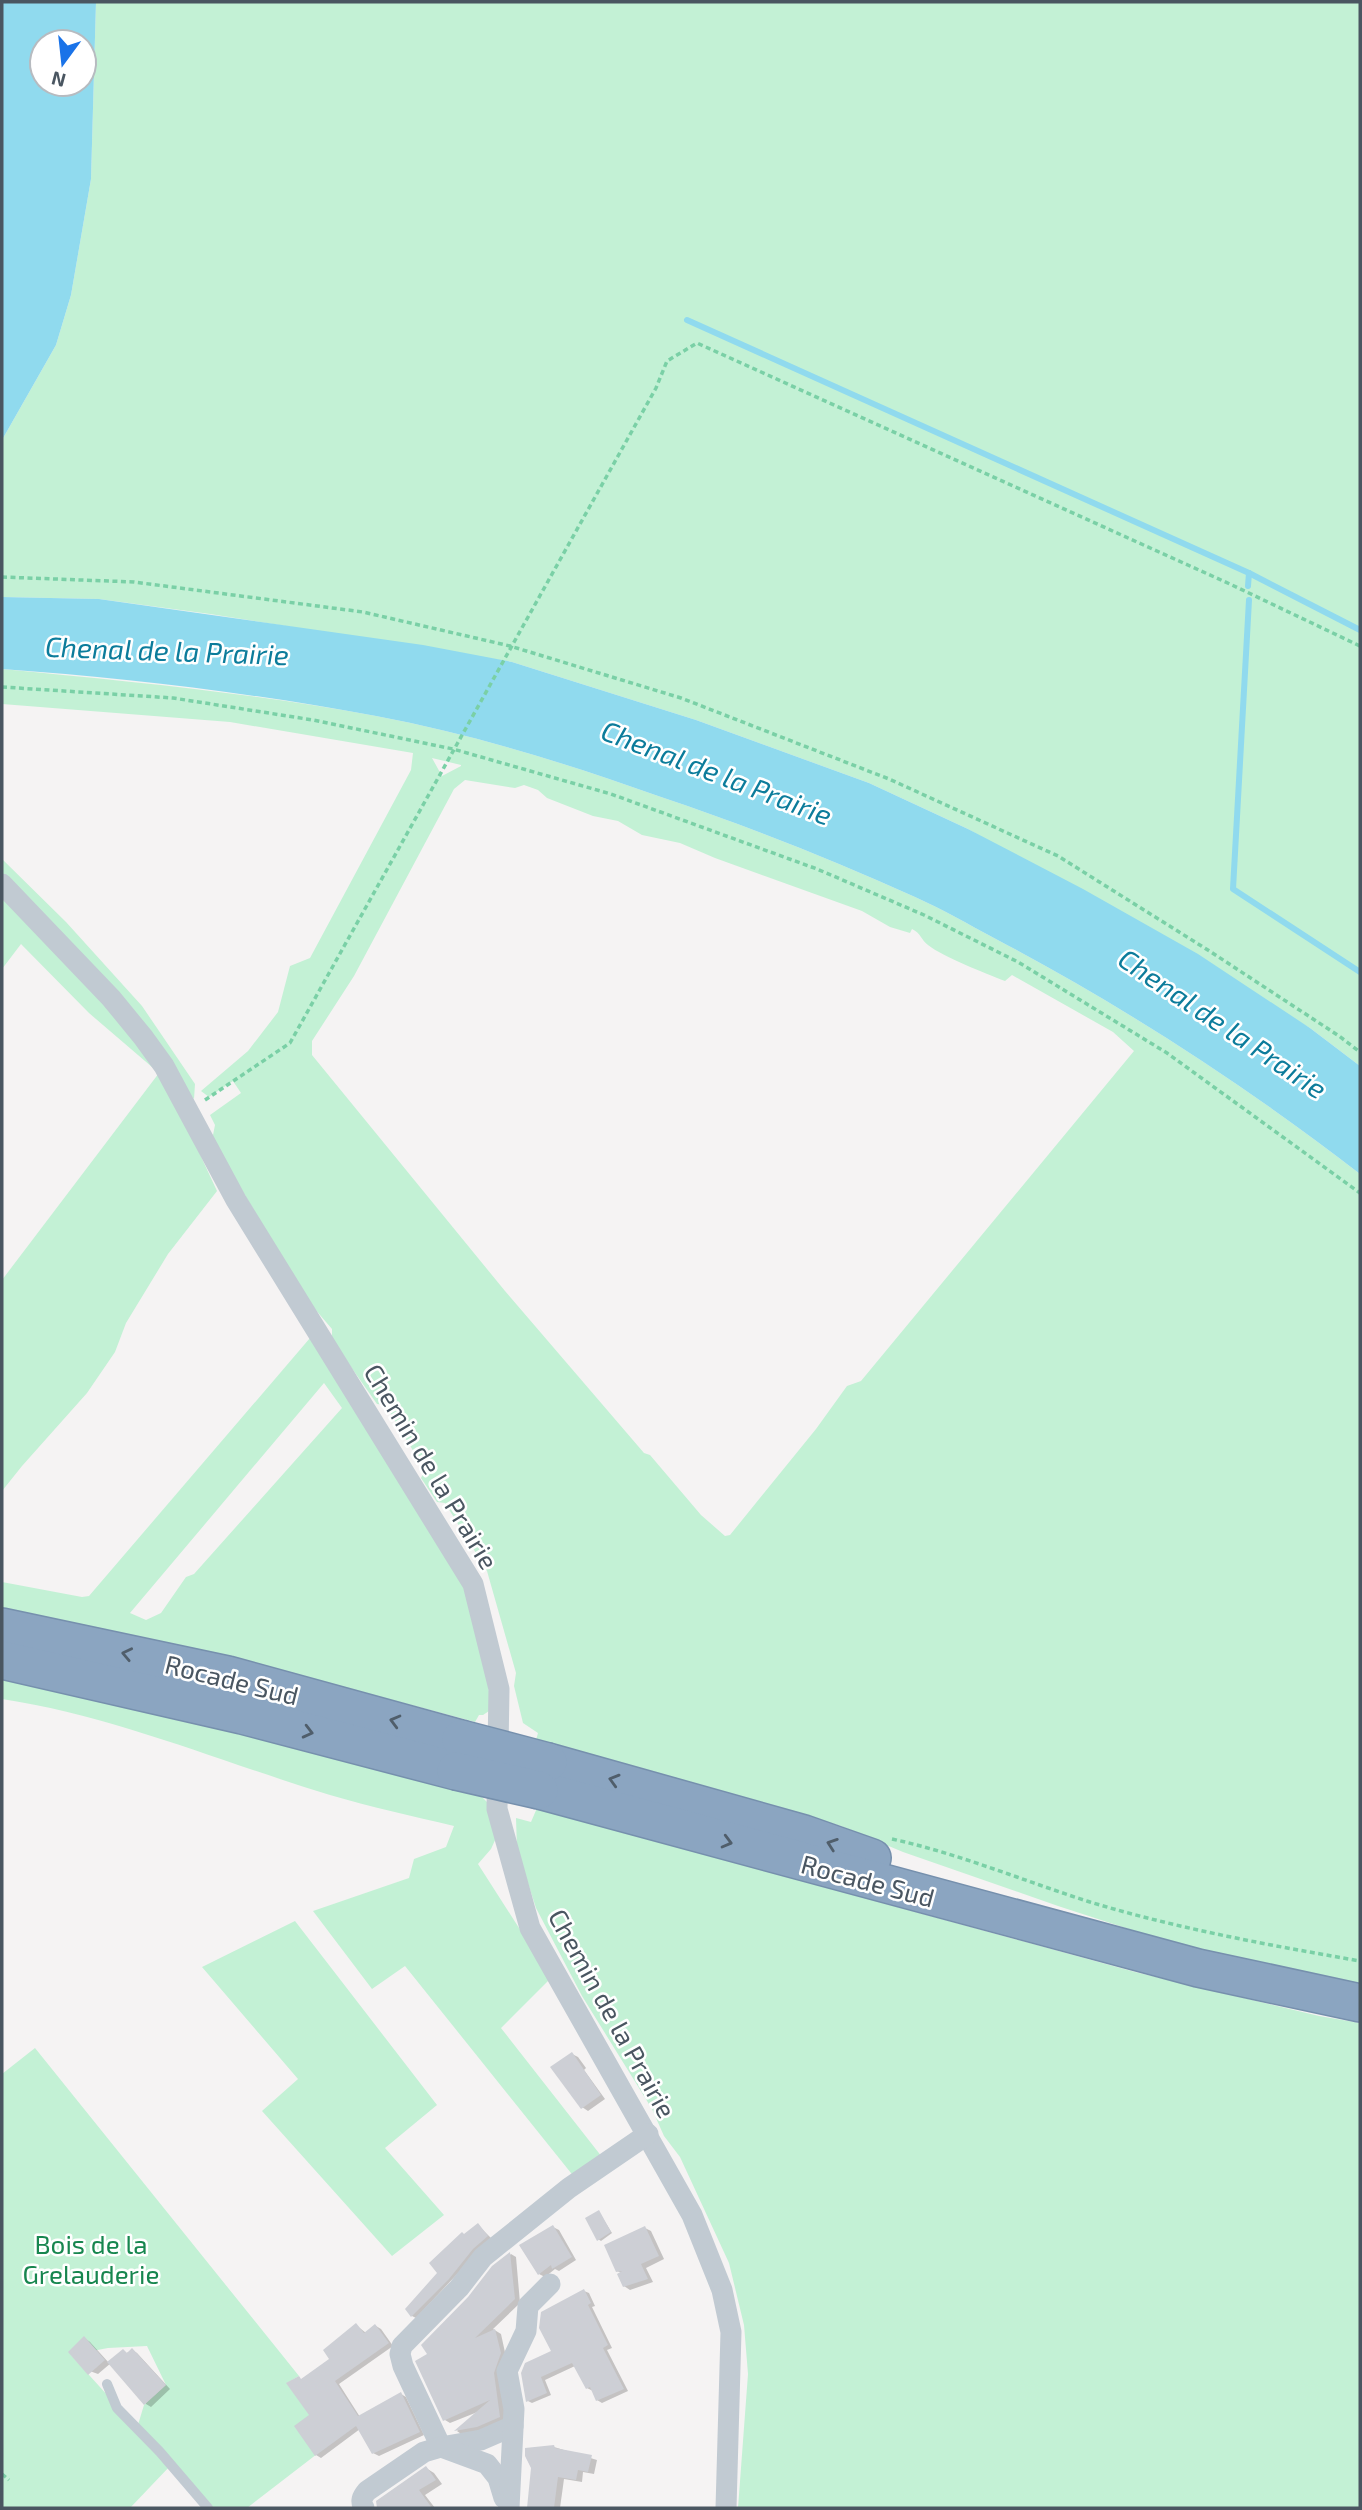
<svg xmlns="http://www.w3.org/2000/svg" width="1362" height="2510" viewBox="0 0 1362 2510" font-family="'Exo 2',sans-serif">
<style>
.green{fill:#c3f1d5;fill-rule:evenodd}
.water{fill:#90daee;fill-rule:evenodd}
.shadow{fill:#0003}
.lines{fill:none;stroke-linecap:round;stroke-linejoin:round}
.stream{stroke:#90daee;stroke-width:6}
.building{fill:#cdcfd5}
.highway-casing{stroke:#7690ad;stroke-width:40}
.path{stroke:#7ad0a6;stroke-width:3.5;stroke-dasharray:5 3.5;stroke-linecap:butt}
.lane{stroke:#c1cad2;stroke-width:10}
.street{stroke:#c1cad2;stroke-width:21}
.highway{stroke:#8ba5c1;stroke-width:37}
.highway-bridge-casing{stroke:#7690ad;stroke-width:40;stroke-linecap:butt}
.highway-bridge{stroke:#8ba5c1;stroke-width:37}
.oneway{stroke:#505e6b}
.labels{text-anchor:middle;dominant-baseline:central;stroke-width:5;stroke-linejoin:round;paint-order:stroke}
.street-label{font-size:26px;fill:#4a5661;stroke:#fff}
.park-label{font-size:26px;fill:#17864f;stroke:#fff}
.water-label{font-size:28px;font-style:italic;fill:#0c7c9b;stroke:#fff}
</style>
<rect width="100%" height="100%" fill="#f5f3f3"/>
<g class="green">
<polygon points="96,2 1360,2 1360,1066 1310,1028 968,829 869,783 696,720 512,662 210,614 99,599 2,597 2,440 56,345 71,295 91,179"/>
<path d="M2,669c125,12 250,24 374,47 97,18 192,48 285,81 86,29 171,62 254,100 27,12 53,27 79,41 129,68 251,147 366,236v812l-176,-39 -126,-41 -155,-54 -62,-26 -305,-86 2,-7 -15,-10 -9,-37 2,-13 -29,-102 -42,-68 -8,-1 -16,-24 4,-8 -40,-65 -8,-1 -45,-64v-11l-24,-28 -96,-161 3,-15 -5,-10 31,-22 -8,-12 -24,16 -8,-6 47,-40 30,-39 12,-46 20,-8 101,-188 2,-17 -183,-31 -228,-18zM432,758l29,7v1l-19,10zM465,780l50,8 9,-3 14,5 9,8 46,18 25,5 24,14 38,8 35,15 147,53 28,16 20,6 2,-4c9,4 9,11 16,16 15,12 57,28 77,36l7,-6 101,57 21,19 -273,330 -14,5 -31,43 -86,106 -5,1 -24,-21 -51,-60 -6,-2 -139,-162 -193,-236v-14l42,-65 100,-187z"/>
<polygon points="2,859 66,922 142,1006 195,1084 194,1099 102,980 2,874"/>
<polygon points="2,895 139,1041 177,1105 217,1191 168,1254 126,1323 115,1352 87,1393 22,1466 2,1491 2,1280 159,1073 89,1013 21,944 2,969"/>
<path d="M310,1338l142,217 25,66 15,88 -9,6h-4l-4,7c-156,-43 -314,-78 -473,-112v-28l80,15 7,-1zM324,1383l18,25 -148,166 -8,3 -25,36 -15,7 -16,-7z"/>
<path d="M2,1680l77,13 400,101 12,12 5,32 -5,11 -13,15 73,114 -50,50 101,129 -27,21 -170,-212 -33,23 -59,-78 96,-33 5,-19 32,-12 8,-21c-41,-10 -84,-19 -124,-31 -109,-33 -216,-79 -328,-96z"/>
<polygon points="537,1808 1135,1972 1319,2016 1360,2023 1360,2508 738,2508 748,2374 744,2325 729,2263 680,2157 664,2136 652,2109 582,1996 536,1908 517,1849 516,1818 531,1822"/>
<polygon points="295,1921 437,2105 385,2148 444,2215 392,2256 262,2111 298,2079 202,1967"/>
<path d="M35,2048l264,328 -12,7 43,61 -83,64h-40l-36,-43 -41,43h-128v-434zM147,2346l19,39 -22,20 -7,23 -66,-73 37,-7z"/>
</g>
<g class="water">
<path d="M2,2h94l-5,177 -20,116 -15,50 -54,95zM42,42h42v42h-42z"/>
<path d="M2,597l97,2 324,46 89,17 184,58 173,63 99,46 115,60 115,65 112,74 50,38v108c-115,-89 -237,-168 -366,-236 -26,-14 -52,-29 -79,-41 -83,-38 -168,-71 -254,-100 -93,-33 -188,-63 -285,-81 -123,-23 -249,-38 -374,-47z"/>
</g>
<g class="shadow">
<polygon points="572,2054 578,2057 586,2068 584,2070 605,2099 588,2111 582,2107"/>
<polygon points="599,2212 612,2233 601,2241 598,2239"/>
<polygon points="478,2225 491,2238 416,2318 412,2316 407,2309 440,2273 465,2236"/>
<polygon points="553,2227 559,2230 576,2260 559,2271 555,2269 545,2277 539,2274"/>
<polygon points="645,2228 651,2231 664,2259 646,2268 653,2282 630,2290 624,2286 622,2273 617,2271"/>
<polygon points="511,2254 516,2257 520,2303 493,2329 501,2334 506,2357 506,2420 484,2430 461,2434 457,2431 480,2411 450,2423 445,2420 430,2355 494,2268"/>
<polygon points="584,2291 589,2293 595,2306 592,2307 612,2348 607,2350 628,2391 602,2403 597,2400 593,2391 587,2388 575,2366 545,2380 551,2395 532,2403 528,2401"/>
<polygon points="356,2325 366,2333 376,2326 381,2329 393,2346 339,2384 360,2417 401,2394 406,2397 424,2435 379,2456 373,2453 360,2429 321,2458 316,2455 311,2416 302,2380 331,2359"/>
<polygon points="84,2338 90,2342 109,2363 132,2350 137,2353 170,2389 151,2407 146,2404 111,2363 98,2374 87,2370"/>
<polygon points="554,2447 597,2460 594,2474 583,2472 582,2482 564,2479 560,2508 529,2508 533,2468"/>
<polygon points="426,2468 434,2473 442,2484 425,2495 435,2508 378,2508 378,2502"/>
</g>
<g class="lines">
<g class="stream">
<polyline points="687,320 1249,573 1360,630"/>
<polyline points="1248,586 1249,573"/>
<polyline points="1249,600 1233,889 1360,972"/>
</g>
</g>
<g class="building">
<polygon points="572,2052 601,2095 581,2109 550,2067"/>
<polygon points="599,2210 611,2232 597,2241 585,2218"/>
<polygon points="478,2223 488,2236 473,2249 449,2279 411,2317 405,2309 437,2273 429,2263 462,2232 464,2234"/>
<polygon points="553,2225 572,2257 552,2269 551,2265 538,2275 519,2245"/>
<polygon points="645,2226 659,2256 641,2264 648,2279 623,2287 617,2274 622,2271 616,2272 604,2245"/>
<polygon points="510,2252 515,2299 475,2338 495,2329 501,2353 494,2373 500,2417 477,2427 454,2431 490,2400 443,2421 415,2361 427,2354 421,2345 468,2297 492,2266"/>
<polygon points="584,2289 591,2303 588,2305 608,2345 603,2348 624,2389 596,2401 590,2387 586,2389 572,2363 541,2377 547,2393 526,2402 521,2373 525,2363 551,2351 539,2328 541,2312"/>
<polygon points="356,2323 364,2333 375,2324 389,2343 335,2381 358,2416 401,2392 420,2432 372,2454 356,2426 315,2456 294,2426 309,2415 286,2383 299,2376 301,2379 329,2359 323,2350"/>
<polygon points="84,2336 105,2360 88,2375 68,2352"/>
<polygon points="132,2348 166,2385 144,2405 107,2362 123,2349 127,2353"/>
<polygon points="554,2445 555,2448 592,2455 588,2472 578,2470 576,2480 558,2477 554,2508 527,2508 531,2468 525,2456 525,2448"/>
<polygon points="426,2466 436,2480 419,2490 432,2508 377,2508 376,2501"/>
</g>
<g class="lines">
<g class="highway-casing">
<g id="highway">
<polyline points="2,1627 228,1675 461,1739"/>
<polyline points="2,1660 242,1715 456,1771"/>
<polyline points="548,1762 804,1834 872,1858"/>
<polyline points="539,1790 1198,1968 1360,2003"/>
</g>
</g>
<g class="path">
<polyline points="2,577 134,582 363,612 510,646 681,698 889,779 1058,856 1211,952 1339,1036 1360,1052"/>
<polyline points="2,687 173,698 313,720 453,749 611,794 817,869 924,915 1018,962 1167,1053 1360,1193"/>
<polyline points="205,1100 290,1043 656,388 667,361 697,343 1232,585 1360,646"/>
<path d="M892,1839c68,15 132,42 198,63 89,27 179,43 270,59"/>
<polyline points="2,2474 9,2480"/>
</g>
<polyline class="lane" points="107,2384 117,2408 160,2452 208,2508"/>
<g class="street">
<polyline points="2,884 111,998 143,1037 164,1066 236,1200 473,1584 499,1689 497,1809 530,1928 692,2215 722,2290 731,2332 726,2508"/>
<polyline points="513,2426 481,2440 441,2447 403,2366 400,2354 402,2346 459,2288 483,2257 569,2188 648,2134"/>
<path d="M364,2508c-4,-7 -2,-11 3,-17l57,-39 17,-5 46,17 11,14 6,20"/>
<polyline points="509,2508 514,2409 507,2371 526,2331 528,2306 550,2284"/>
</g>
<use href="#highway" class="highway"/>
<g class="highway-bridge-casing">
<g id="highway-bridge">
<polyline points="461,1739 548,1762"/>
<polyline points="456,1771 539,1790"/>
</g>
</g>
<use href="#highway-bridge" class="highway-bridge"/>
</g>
<defs><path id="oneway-chevron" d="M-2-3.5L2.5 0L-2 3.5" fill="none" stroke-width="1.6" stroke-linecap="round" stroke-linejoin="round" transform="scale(1.75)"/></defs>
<g class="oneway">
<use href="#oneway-chevron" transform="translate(127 1654) rotate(-168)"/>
<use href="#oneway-chevron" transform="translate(395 1721) rotate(-165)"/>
<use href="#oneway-chevron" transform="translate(308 1732) rotate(14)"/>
<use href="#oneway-chevron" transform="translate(614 1780) rotate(-164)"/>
<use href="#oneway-chevron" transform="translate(727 1842) rotate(15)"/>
<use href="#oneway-chevron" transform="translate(832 1844) rotate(-161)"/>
</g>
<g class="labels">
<g class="street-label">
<text transform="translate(432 1466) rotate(59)">Chemin de la Prairie</text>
<text transform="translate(232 1679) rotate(14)">Rocade Sud</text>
<text transform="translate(868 1880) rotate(15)">Rocade Sud</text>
<text transform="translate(613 2013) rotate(61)">Chemin de la Prairie</text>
</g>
<g class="park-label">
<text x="91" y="2243">Bois de la<tspan x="91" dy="30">Grelauderie</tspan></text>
</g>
<g class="water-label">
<text transform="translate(167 650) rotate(2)">Chenal de la Prairie</text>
<text transform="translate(717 772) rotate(21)">Chenal de la Prairie</text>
<text transform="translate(1223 1023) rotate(34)">Chenal de la Prairie</text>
</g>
</g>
<rect width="1362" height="2510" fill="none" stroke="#4a5661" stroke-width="7"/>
<g transform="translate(63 63) rotate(195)"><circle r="33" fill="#ffffff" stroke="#b7bbc0" stroke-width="2"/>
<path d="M0-5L12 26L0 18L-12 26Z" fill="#1a73e8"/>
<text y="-10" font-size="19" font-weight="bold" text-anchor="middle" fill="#4a5661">N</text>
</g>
</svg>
